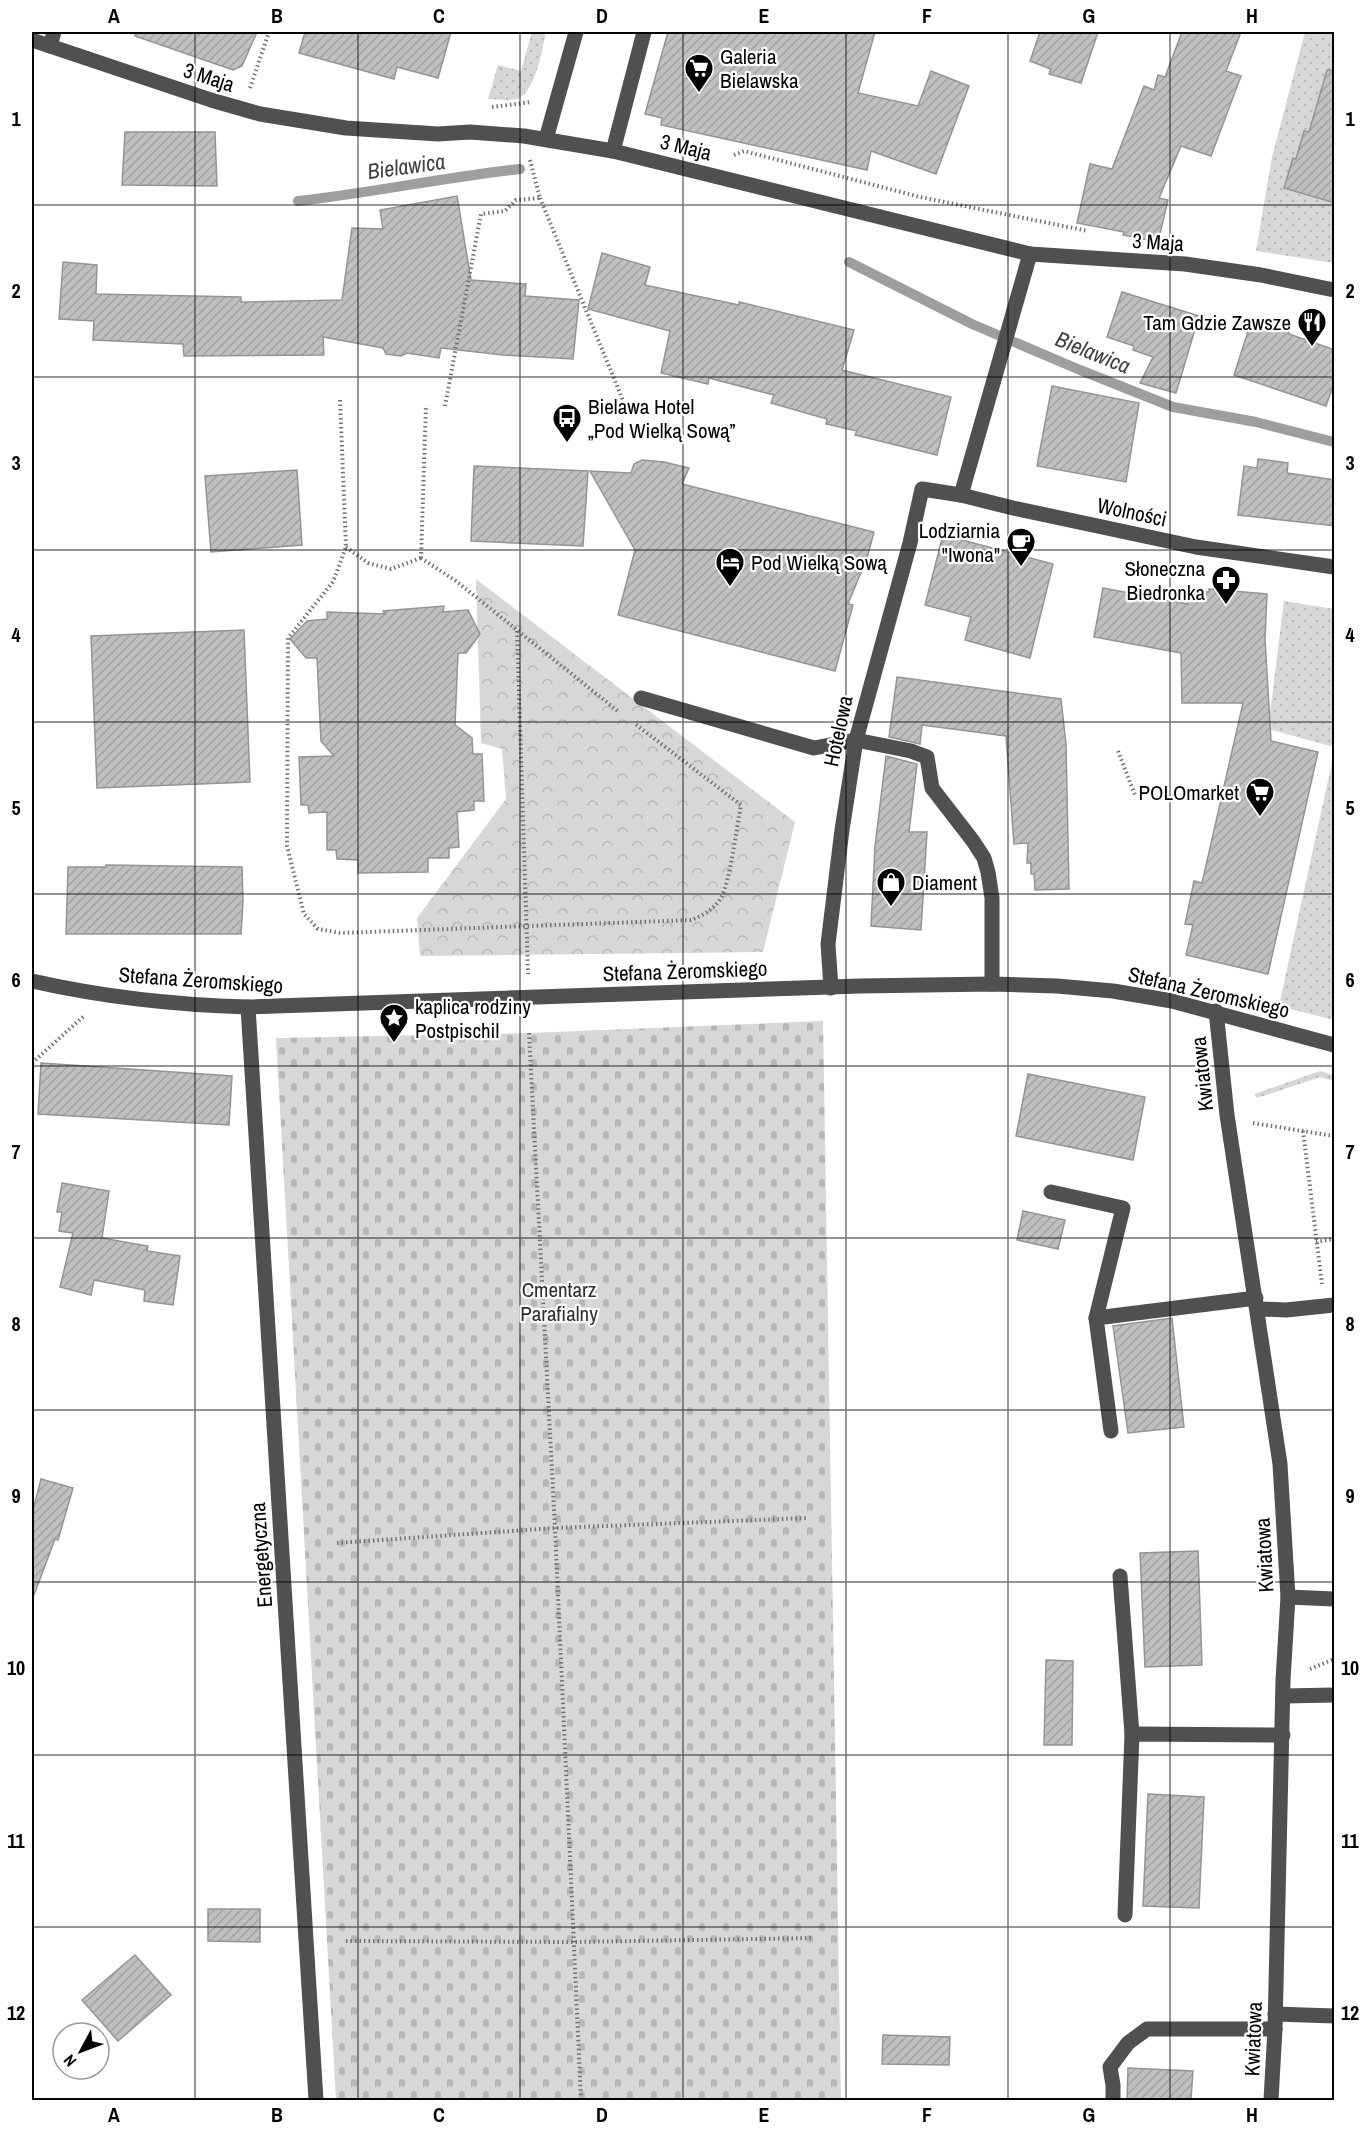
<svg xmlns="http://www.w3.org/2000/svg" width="1366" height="2132" viewBox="0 0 1366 2132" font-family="'Archivo Narrow',sans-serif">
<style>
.grass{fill:url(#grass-dots)}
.forest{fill:url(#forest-crowns)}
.cemetery{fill:url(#cemetery-stones)}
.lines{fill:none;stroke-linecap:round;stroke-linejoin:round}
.stream{stroke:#9e9e9e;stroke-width:10}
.building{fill:url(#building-hatch);stroke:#949494;stroke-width:1.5}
.path{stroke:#727272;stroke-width:4;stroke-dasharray:1.5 3;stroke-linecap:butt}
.minor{stroke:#505050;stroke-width:15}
.grid{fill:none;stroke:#000;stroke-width:1.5;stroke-opacity:0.55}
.labels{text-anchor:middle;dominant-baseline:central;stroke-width:4.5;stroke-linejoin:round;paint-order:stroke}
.poi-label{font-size:21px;fill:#000;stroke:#fff;text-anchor:start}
.street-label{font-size:21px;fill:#000;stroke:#fff}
.park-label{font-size:21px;fill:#2e2e2e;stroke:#fff}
.water-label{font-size:22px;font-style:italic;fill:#3f3f3f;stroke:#fff}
.neatline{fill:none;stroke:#000;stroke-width:2}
.grid-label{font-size:20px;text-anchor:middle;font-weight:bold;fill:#000}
</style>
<defs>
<pattern id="grass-dots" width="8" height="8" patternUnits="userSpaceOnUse" patternTransform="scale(1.5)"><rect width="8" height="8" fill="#d7d7d7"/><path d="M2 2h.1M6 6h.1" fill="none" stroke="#b7b7b7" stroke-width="1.8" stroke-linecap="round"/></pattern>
<pattern id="forest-crowns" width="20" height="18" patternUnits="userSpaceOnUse" patternTransform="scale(1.5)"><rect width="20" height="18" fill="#d7d7d7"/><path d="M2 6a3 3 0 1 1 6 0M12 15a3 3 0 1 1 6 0" fill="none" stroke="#b7b7b7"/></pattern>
<pattern id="cemetery-stones" width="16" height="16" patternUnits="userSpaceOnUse" patternTransform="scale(1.5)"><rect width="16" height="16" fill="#d7d7d7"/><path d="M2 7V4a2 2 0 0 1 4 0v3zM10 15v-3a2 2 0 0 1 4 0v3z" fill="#b7b7b7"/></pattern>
<pattern id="building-hatch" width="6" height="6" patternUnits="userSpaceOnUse" patternTransform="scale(1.5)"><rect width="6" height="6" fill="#c0c0c0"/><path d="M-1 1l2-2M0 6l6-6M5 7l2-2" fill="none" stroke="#a3a3a3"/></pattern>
</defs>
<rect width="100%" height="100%" fill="#fff"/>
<g class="grass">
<path d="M532,32h14c-4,17 -10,60 -29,67 -8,2 -20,0 -29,0l10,-34 23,6z"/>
<polygon points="1305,32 1334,32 1334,263 1256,251 1272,157"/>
<polygon points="1284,601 1334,609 1334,747 1268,729"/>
<polygon points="1334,753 1334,1020 1279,1006"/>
<polygon points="1320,1071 1334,1075 1334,1081 1320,1077 1257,1098 1254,1094"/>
</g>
<polygon class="forest" points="476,579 795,822 763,952 420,956 417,918 506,799 502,749 481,743"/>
<polygon class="cemetery" points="823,1021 841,2100 336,2100 276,1038 529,1033"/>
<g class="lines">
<g class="stream">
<path d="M298,201c74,-8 147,-24 222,-32"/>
<polyline points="849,262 972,324 1080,370 1173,407 1256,422 1334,442"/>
</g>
</g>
<g class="building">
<polygon points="135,32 257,32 242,66 233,70 135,36"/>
<polygon points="305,32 451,32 438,78 397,67 394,79 299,53"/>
<polygon points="668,32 875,32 858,93 918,106 931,71 969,86 936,174 871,151 867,170 661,125 662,118 645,114"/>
<polygon points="1040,32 1098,32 1081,83 1049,74 1051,69 1030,61"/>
<polygon points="1182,32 1241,32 1226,71 1241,76 1211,156 1181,146 1159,198 1168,200 1158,242 1123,235 1124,232 1077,223 1090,164 1112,169 1144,86 1154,90 1158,75 1165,77"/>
<polygon points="1327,70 1335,71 1335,203 1284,188 1293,158 1296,159 1304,131 1309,132"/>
<polygon points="125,132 215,132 217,186 122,185"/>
<polygon points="457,196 471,280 526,284 525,296 579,300 573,359 503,355 441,348 439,358 407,353 401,356 386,354 383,348 323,337 324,355 184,356 183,344 93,340 94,321 59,319 63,262 97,265 96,294 241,297 241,302 342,300 352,228 383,229 380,210"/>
<polygon points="602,253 650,267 645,285 739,305 739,302 854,330 842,370 951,397 937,455 855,435 857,431 826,424 827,419 771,403 774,395 709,378 708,384 661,373 670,331 588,309"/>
<polygon points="1122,292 1199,316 1176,393 1140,383 1153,357 1133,350 1134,346 1107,337"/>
<polygon points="1286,319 1289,334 1335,350 1335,380 1326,406 1234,375 1251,322 1274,329"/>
<polygon points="1052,386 1139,403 1126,482 1037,466"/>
<polygon points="1258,459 1288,463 1287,473 1335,480 1335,526 1238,515 1244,466 1257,468"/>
<polygon points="642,460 664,462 689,468 682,484 874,532 867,558 848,604 853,605 835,671 618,615 635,550 590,471 631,473 634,464"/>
<polygon points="474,466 588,471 583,546 471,541"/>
<polygon points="297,470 302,545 211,552 205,476"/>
<polygon points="943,535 1053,564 1030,658 965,640 971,617 925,605"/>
<polygon points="1103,588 1188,604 1189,591 1209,592 1209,589 1267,594 1265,639 1271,741 1318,752 1268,974 1186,955 1193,925 1185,924 1194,881 1202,883 1243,703 1182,703 1181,653 1094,637"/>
<polygon points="444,606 443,612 468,610 480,634 466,653 458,653 455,725 472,738 473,754 482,754 484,801 474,801 474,810 457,812 459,847 449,848 449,858 428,858 428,872 358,873 358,860 337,859 336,850 327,850 327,812 309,813 308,805 301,805 299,757 334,756 321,741 317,658 306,658 290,639 307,621 327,619 327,612 385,614 383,611"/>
<polygon points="244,630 250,782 97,788 91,636"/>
<polygon points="897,677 1061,699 1066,744 1069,889 1035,890 1034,874 1031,874 1031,863 1027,863 1028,843 1014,844 1006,736 922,725 920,744 889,737"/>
<polygon points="886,756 917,764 909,832 927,832 921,930 871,926 875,846"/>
<polygon points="106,865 242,867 243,901 241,934 66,934 68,867 106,867"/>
<polygon points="41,1063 232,1076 229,1125 38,1114"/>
<polygon points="1028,1074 1145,1097 1133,1160 1016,1136"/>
<polygon points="62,1183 109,1191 102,1238 148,1246 147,1251 180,1256 173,1305 144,1301 145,1290 94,1280 91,1295 60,1287 73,1233 59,1231 62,1212 57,1212"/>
<polygon points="1023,1211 1065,1220 1058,1249 1017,1240"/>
<polygon points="1172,1318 1184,1427 1128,1433 1113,1326"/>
<polygon points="41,1479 73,1488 58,1540 55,1539 34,1595 32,1594 32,1514"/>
<polygon points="1198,1551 1202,1665 1145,1667 1140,1553"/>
<polygon points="1046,1660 1073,1661 1072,1745 1044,1745"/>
<polygon points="1148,1794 1204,1797 1199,1908 1143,1906"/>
<polygon points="208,1909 260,1909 260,1942 208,1941"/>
<polygon points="135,1955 171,1995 118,2041 82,2000"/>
<polygon points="883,2035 950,2037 949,2065 882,2064"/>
<polygon points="1128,2068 1193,2071 1191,2100 1127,2100"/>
</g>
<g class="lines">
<g class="path">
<polyline points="250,88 269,32"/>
<polyline points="492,107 532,102"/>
<polyline points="734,155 744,151 920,197 1088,231"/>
<polyline points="540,198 629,415"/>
<path d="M340,400l6,147 -13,35 -45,56 -1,208 17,68 14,15 23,4 350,-13c13,-5 23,-11 30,-22 9,-16 16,-73 20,-93l-107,-82"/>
<polyline points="445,406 481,214 505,211 516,200 540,198 530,160"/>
<polyline points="346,547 368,563 391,569 421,558"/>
<polyline points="421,558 456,581 619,712"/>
<polyline points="421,558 426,405"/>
<polyline points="517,631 528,974"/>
<polyline points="1118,751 1135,795"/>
<polyline points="529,1033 555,1528 581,2100"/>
<polyline points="32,1063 84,1016"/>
<polyline points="1253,1123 1334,1136"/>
<polyline points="1303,1131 1322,1284"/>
<polyline points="1316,1242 1334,1239"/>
<polyline points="337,1543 555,1528 808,1518"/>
<polyline points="1310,1669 1334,1659"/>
<polyline points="346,1941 574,1942 814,1938"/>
</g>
<g class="minor">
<polyline points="32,40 211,100 260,114 346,128 438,134 470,132 524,136 613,151 1030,254 1185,264 1261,275 1334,290"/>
<polyline points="50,46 54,32"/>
<polyline points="546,139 576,32"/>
<polyline points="613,151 644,32"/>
<polyline points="961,495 1030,254"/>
<polyline points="641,698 814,748 856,740 911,751 927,757 932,788 973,841 984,858 988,872 992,898 992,984"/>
<path d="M32,981c71,16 143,24 216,26l612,-21 132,-2 65,2 56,5 59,10 162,44"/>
<polyline points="831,988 828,944 842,830 856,740 910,543 922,489 961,495 1013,508 1196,547 1334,567"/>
<polyline points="248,1007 316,2100"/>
<polyline points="1216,1011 1227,1115 1280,1464 1288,1597 1283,1680 1275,2029 1271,2100"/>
<polyline points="1051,1192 1123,1208 1096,1318"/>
<polyline points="1258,1310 1263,1309 1286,1310 1334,1305"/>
<polyline points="1111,1431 1096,1318 1256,1298"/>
<polyline points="1120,1576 1132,1734"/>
<polyline points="1288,1597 1334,1599"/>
<polyline points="1284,1696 1334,1695"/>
<polyline points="1125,1915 1132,1734 1283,1735"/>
<polyline points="1275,2014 1334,2016"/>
<polyline points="1113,2100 1113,2085 1110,2067 1128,2043 1147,2029 1275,2029"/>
</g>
</g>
<path class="grid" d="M195,32v2068M358,32v2068M520,32v2068M683,32v2068M846,32v2068M1008,32v2068M1170,32v2068M32,205h1302M32,377h1302M32,550h1302M32,722h1302M32,894h1302M32,1066h1302M32,1238h1302M32,1410h1302M32,1582h1302M32,1755h1302M32,1927h1302"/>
<defs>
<g id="supermarket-pin" transform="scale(1.5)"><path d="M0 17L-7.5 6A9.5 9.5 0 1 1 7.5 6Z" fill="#000" stroke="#fff"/><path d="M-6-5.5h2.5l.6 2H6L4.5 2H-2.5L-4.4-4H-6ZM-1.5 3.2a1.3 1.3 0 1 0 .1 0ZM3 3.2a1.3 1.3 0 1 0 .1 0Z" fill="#fff"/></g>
<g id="restaurant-pin" transform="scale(1.5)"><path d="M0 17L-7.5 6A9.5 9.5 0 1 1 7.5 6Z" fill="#000" stroke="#fff"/><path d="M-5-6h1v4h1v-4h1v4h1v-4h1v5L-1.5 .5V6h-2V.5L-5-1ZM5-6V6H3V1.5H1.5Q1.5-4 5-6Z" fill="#fff"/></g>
<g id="bus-pin" transform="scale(1.5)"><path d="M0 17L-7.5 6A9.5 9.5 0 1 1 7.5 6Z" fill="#000" stroke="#fff"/><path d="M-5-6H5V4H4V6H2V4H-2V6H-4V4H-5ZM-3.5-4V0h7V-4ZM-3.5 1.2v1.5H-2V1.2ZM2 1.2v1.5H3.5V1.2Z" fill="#fff"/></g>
<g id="cafe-pin" transform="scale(1.5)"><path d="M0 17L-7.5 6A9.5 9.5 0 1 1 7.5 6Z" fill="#000" stroke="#fff"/><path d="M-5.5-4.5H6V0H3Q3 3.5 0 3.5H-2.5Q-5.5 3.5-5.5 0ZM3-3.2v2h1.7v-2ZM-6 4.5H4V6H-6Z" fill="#fff"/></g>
<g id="hotel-pin" transform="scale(1.5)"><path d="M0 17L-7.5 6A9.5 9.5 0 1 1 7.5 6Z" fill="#000" stroke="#fff"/><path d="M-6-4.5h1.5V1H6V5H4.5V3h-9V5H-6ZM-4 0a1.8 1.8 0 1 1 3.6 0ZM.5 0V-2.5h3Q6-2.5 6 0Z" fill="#fff"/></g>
<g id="pharmacy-pin" transform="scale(1.5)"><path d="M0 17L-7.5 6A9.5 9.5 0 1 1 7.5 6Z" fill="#000" stroke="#fff"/><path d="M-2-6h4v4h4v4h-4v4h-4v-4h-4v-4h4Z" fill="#fff"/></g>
<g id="shop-pin" transform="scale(1.5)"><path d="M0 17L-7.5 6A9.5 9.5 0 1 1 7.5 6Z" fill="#000" stroke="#fff"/><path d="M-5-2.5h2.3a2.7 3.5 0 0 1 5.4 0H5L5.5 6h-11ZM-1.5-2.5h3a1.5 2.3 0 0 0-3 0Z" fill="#fff"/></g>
<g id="sight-pin" transform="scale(1.5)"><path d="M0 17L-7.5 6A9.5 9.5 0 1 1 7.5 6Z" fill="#000" stroke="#fff"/><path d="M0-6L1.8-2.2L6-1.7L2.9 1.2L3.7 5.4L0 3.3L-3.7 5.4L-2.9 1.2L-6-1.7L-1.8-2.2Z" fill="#fff"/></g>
</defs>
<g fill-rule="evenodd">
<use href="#supermarket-pin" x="699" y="68"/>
<use href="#restaurant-pin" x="1312" y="322"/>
<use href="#bus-pin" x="567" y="418"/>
<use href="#cafe-pin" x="1021" y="542"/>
<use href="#hotel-pin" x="730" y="562"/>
<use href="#pharmacy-pin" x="1226" y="580"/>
<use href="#supermarket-pin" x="1260" y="792"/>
<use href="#shop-pin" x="891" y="882"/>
<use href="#sight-pin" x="394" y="1018"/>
</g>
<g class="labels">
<g class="poi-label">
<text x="720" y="56">Galeria<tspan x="720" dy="24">Bielawska</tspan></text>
<text x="1291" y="322" text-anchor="end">Tam Gdzie Zawsze</text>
<text x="588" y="406">Bielawa Hotel<tspan x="588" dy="24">„Pod Wielką Sową”</tspan></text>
<text x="1000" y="530" text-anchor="end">Lodziarnia<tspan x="1000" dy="24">"Iwona"</tspan></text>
<text x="751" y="562">Pod Wielką Sową</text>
<text x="1205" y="568" text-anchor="end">Słoneczna<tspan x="1205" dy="24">Biedronka</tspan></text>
<text x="1239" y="792" text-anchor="end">POLOmarket</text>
<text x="912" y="882">Diament</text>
<text x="415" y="1006">kaplica rodziny<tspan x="415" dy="24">Postpischil</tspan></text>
</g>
<g class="street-label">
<text transform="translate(209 77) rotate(18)">3 Maja</text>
<text transform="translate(686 147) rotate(14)">3 Maja</text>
<text transform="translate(1158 242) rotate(4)">3 Maja</text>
<text transform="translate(1132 512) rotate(12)">Wolności</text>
<text transform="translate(838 731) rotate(-78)">Hotelowa</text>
<text transform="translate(685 971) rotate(-2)">Stefana Żeromskiego</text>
<text transform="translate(201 980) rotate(4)">Stefana Żeromskiego</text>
<text transform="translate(1209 992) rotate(13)">Stefana Żeromskiego</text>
<text transform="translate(1202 1074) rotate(-96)">Kwiatowa</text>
<text transform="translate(261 1555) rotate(-94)">Energetyczna</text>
<text transform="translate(1264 1555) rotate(-93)">Kwiatowa</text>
<text transform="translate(1253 2039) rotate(-88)">Kwiatowa</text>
</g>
<g class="park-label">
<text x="559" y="1289">Cmentarz<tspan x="559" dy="24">Parafialny</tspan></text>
</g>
<g class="water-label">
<text transform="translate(406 166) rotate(-8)">Bielawica</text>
<text transform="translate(1093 352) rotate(22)">Bielawica</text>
</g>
</g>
<rect width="1366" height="2132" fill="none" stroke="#ffffff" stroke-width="66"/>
<g transform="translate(81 2051) rotate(229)"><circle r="28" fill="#ffffff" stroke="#999999" stroke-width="1.5"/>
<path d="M0-4.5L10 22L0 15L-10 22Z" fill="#000000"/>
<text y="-9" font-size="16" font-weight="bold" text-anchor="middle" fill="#000000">N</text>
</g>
<rect x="33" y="33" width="1300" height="2066" class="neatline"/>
<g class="grid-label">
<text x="114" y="23">A</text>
<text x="277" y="23">B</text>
<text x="439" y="23">C</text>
<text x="602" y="23">D</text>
<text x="764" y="23">E</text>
<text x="927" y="23">F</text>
<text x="1089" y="23">G</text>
<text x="1252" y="23">H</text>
<text x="16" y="126">1</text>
<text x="1350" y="126">1</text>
<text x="16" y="298">2</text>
<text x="1350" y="298">2</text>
<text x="16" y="470">3</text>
<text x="1350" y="470">3</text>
<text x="16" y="642">4</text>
<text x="1350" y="642">4</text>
<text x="16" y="815">5</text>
<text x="1350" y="815">5</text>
<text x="16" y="987">6</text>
<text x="1350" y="987">6</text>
<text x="16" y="1159">7</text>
<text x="1350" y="1159">7</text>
<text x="16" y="1331">8</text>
<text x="1350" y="1331">8</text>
<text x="16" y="1503">9</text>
<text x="1350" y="1503">9</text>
<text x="16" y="1675">10</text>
<text x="1350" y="1675">10</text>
<text x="16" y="1848">11</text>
<text x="1350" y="1848">11</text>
<text x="16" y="2020">12</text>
<text x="1350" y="2020">12</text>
<text x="114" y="2122">A</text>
<text x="277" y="2122">B</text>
<text x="439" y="2122">C</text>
<text x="602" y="2122">D</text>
<text x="764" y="2122">E</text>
<text x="927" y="2122">F</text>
<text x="1089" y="2122">G</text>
<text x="1252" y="2122">H</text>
</g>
</svg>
